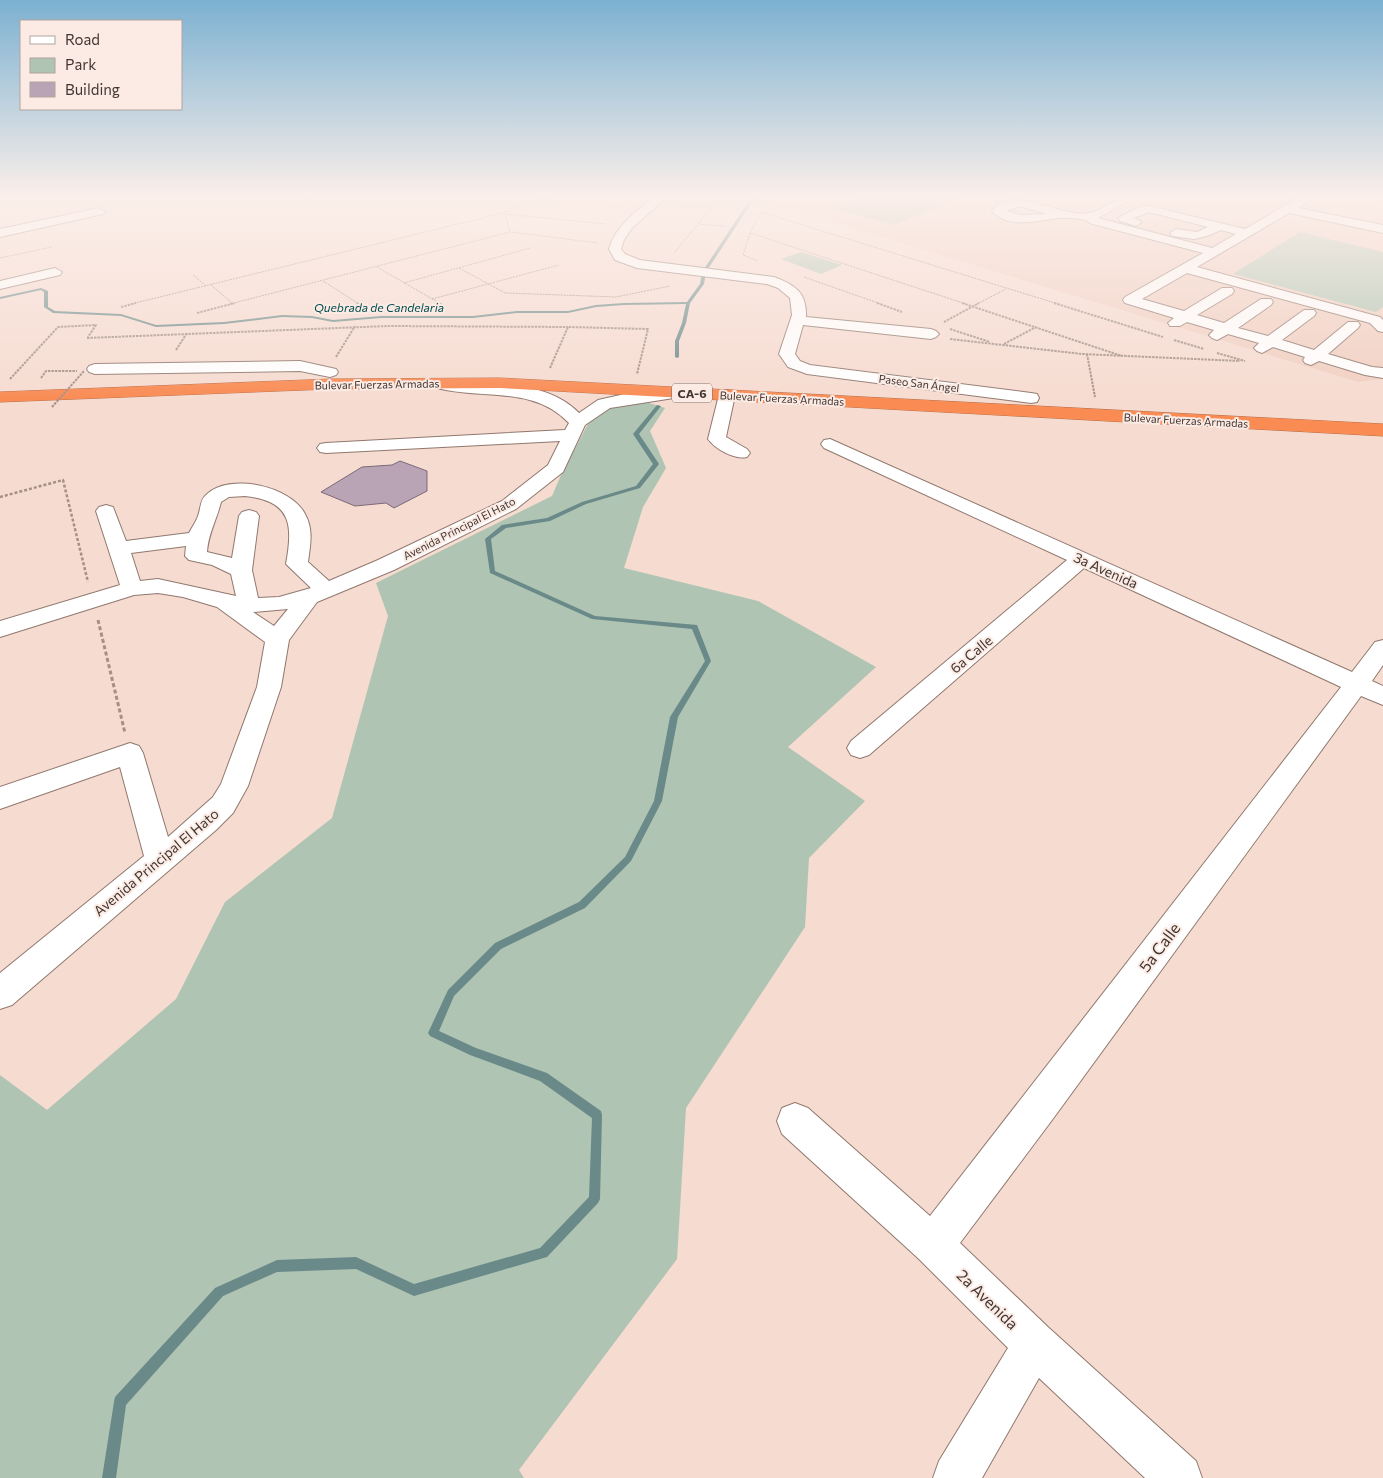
<svg xmlns="http://www.w3.org/2000/svg" width="1383" height="1478" viewBox="0 0 1383 1478" font-family="Commissioner,sans-serif">
<style>
.built{fill:#f1cfc1}
.green{fill:#afc4b2}
.lines{fill:none;stroke-linecap:round;stroke-linejoin:round}
.stream{fill:#6a8989;fill-rule:evenodd}
.building{fill:#b9a4b5;stroke:#7c6978}
.minor-casing{stroke:#90786e;stroke-width:2}
.highway-casing{stroke:#b96d47;stroke-width:1}
.path-far3{stroke:#a49088;stroke-width:1;stroke-dasharray:2 1;stroke-linecap:butt}
.path-far2{stroke:#a49088;stroke-width:2;stroke-dasharray:2.5 1;stroke-linecap:butt}
.path-far1{stroke:#a49088;stroke-width:2.5;stroke-dasharray:3 2;stroke-linecap:butt}
.path{stroke:#a49088;stroke-width:3;stroke-dasharray:4 2.5;stroke-linecap:butt}
.minor{fill:#fff;fill-rule:evenodd}
.highway{fill:#f98b53;fill-rule:evenodd}
.path-bridge{stroke:#a49088;stroke-width:2;stroke-dasharray:2.5 1;stroke-linecap:butt}
.labels{text-anchor:middle;dominant-baseline:central;stroke-width:4;stroke-linejoin:round;paint-order:stroke}
.far-street-label{font-size:11px;fill:#413632;stroke:#fcebe4}
.far-water-label{font-size:12px;font-style:italic;fill:#004d4f;stroke:#fcebe4}
.shield{fill:#fcebe4;stroke:#796c67;stroke-width:1}
.shield-label{font-size:12px;font-weight:bold;fill:#413632}
.street-label{font-size:14px;fill:#413632;stroke:#fcebe4}
.near-street-label{font-size:16px;fill:#413632;stroke:#fcebe4}
</style>
<rect width="100%" height="100%" fill="#f6dbd0"/>
<g class="built">
<polygon points="532,195 658,195 642,208 529,197"/>
<polygon points="804,195 1383,195 1383,379 1358,382 776,205"/>
</g>
<g class="green">
<polygon points="870,195 970,195 893,225 834,208"/>
<polygon points="1300,232 1383,252 1383,307 1376,312 1233,274"/>
<polygon points="801,252 842,265 821,274 781,259"/>
<polygon points="643,401 665,408 650,431 666,468 643,507 624,568 758,601 876,667 788,747 865,801 809,858 805,927 686,1108 677,1259 519,1470 524,1478 0,1478 0,1075 47,1110 176,999 225,902 332,818 388,616 376,583 552,496 561,475 589,422 613,405"/>
</g>
<g class="lines">
<g class="stream">
<polygon points="759,195 764,195 752,202 706,272 704,284 690,303 686,323 679,341 679,357 677,358 675,357 675,341 682,323 686,304 624,305 596,307 568,313 517,313 473,318 381,318 333,322 312,318 282,317 224,324 156,327 121,316 53,313 44,307 44,292 41,290 0,299 0,297 41,288 48,291 48,307 55,311 121,314 156,325 224,322 282,315 312,316 333,320 381,316 473,316 517,311 568,311 596,305 624,303 687,302 700,284 702,272 749,201"/>
<polygon points="657,405 661,406 639,434 659,464 640,488 586,504 550,521 506,528 491,539 495,571 595,616 697,625 711,661 678,717 662,801 631,861 585,908 501,949 454,996 439,1031 476,1048 547,1073 601,1111 602,1115 600,1199 598,1203 547,1257 414,1296 356,1269 277,1272 223,1296 126,1405 116,1478 102,1478 114,1402 115,1397 215,1288 277,1260 356,1257 414,1284 540,1248 589,1197 592,1118 540,1081 470,1055 430,1036 428,1033 448,990 495,943 579,902 625,857 654,801 670,717 705,661 692,629 592,619 490,573 485,539 502,525 547,518 582,502 636,486 653,464 633,434"/>
</g>
</g>
<polygon class="building" points="400,461 427,471 427,491 394,508 386,503 355,506 321,492 362,467 392,465"/>
<g class="lines">
<g class="minor-casing">
<g id="minor">
<polygon points="290,195 321,195 319,197 300,200"/>
<path d="M656,195h13l-37,33 -8,12 -3,9 4,5 15,6 134,17c21,8 33,15 32,40l125,12 5,2 3,3 -3,3 -5,2 -128,-14 -8,29 5,7 10,4 221,28 6,1 2,4 -2,4 -6,1 -224,-29 -19,-7 -9,-13 13,-39 -2,-17 -12,-10 -11,-4 -130,-16 -22,-8 -6,-11c7,-25 28,-37 47,-54z"/>
<path d="M1123,195h15l-40,23 114,30 24,-14 -15,-4 -14,6 -13,3 -22,-3 -2,-3 6,-4 21,3 11,-5 -59,-15 -15,6 8,4 -6,4 -16,-5 -2,-3 19,-10 12,-2 96,23 58,-34h14l-19,13 85,17v8l-94,-20 -92,54 183,50 3,3v12l-5,-1 -8,-8 -183,-50 -45,26 42,12 38,-23h10l2,3 -2,3 -35,21 27,8 37,-24h10l2,3 -2,3 -33,23 30,8 36,-26h10l2,3 -2,3 -32,24 32,10 34,-28h10l2,3 -2,3 -30,26 44,13 11,1v10l-18,-3 -46,-14 -8,4 -6,-2 -2,-3 2,-3 -32,-10 -11,6 -5,-2 -3,-3 5,-5 -31,-9 -11,6 -5,-2 -3,-3 5,-5 -27,-8 -7,4h-10l-2,-3 6,-5 -49,-15 -2,-3 2,-3 78,-44 -114,-30 -2,-3c-8,-1 -19,-3 -27,-2 -21,2 -51,12 -68,-7 23,-27 68,7 97,2 9,-1 26,-13 34,-18zM1020,206l26,8 -25,1 -15,-4z"/>
<polygon points="99,208 105,212 103,214 0,237 0,229"/>
<polygon points="55,268 62,272 60,275 0,289 0,281"/>
<polygon points="300,361 336,369 338,372 336,375 330,377 300,371 95,374 89,372 87,369 89,366 95,364"/>
<path d="M443,380c44,3 103,-1 136,33l19,-13 27,-6 55,-7 6,1 2,4 -2,4 -6,1 -70,11 -25,17 -22,47 -47,37 -122,61 -77,32 -28,38 -8,47 -33,99 -15,27 -17,17 -204,175 -12,4v-36l144,-117 -24,-89 -120,42v-22l130,-44 9,3 4,7 25,84 45,-40 8,-13 36,-97 8,-45 -48,-35 -34,-10 -25,-4 -24,2 -134,42v-16l120,-36 -24,-74 3,-4 7,-2 7,2 13,34 63,-8c3,-6 7,-11 9,-17 3,-8 2,-16 8,-21 23,-23 85,-9 99,19 9,16 5,32 3,48l21,19 49,-21 124,-59 46,-36 12,-24 -234,12 -6,-1 -3,-4 3,-4 6,-1 239,-13 4,-7c-36,-38 -87,-23 -132,-35l-2,-3 2,-3zM245,496c47,5 48,29 41,68l25,24 -32,9 -21,1 -6,-28 7,-54 -3,-4 -7,-2 -7,2 -3,4 -7,42 -25,-6c1,-18 10,-33 14,-50l8,-5zM186,546l-1,10 4,4 23,5 19,9 5,22 -78,-17 -18,2 -9,-28zM288,609l-14,17 -21,-14z"/>
<path d="M727,390l6,1 2,4 -9,42 21,12 3,4 -3,4c-12,3 -32,-8 -39,-18l11,-44 2,-4z"/>
<polygon points="830,439 1352,672 1375,642 1383,640 1383,665 1372,681 1383,686 1383,705 1361,696 1055,1116 960,1243 1049,1328 1196,1461 1202,1478 1145,1478 1039,1378 982,1478 933,1478 939,1461 1008,1348 919,1259 782,1134 777,1121 782,1108 795,1103 808,1108 930,1216 1341,687 1084,568 869,755 860,758 851,755 847,748 851,741 1067,560 824,448 821,444 824,440"/>
</g>
</g>
<g class="highway-casing">
<polygon id="highway" points="500,378 1383,424 1383,436 500,388 330,389 0,402 0,392 330,379"/>
</g>
<g class="path-far3">
<polyline points="0,197 11,195"/>
<polyline points="720,197 748,199 732,195"/>
<polyline points="528,198 621,207"/>
<polyline points="677,204 712,207"/>
<polyline points="505,213 510,232"/>
<polyline points="505,214 606,224"/>
<polyline points="699,224 724,226"/>
<polyline points="750,233 743,255 758,261"/>
<polyline points="675,252 720,197 684,195"/>
<polyline points="0,258 52,247"/>
<polyline points="377,267 441,304"/>
<polyline points="459,268 505,293 616,297 670,286"/>
<polyline points="193,275 206,286"/>
<polyline points="804,277 881,304"/>
<polyline points="323,281 359,304"/>
<polyline points="404,283 530,248"/>
<polyline points="211,285 232,303"/>
<polyline points="432,299 559,265"/>
<polyline points="131,304 499,214 508,211 530,195"/>
<polyline points="230,304 510,232 598,243"/>
<polyline points="966,304 750,233 761,212 1058,304"/>
<polyline points="977,304 1006,289"/>
</g>
<g class="path-far2">
<polyline points="357,303 360,305"/>
<polyline points="439,303 444,306"/>
<polyline points="877,303 902,312"/>
<polyline points="962,303 1122,356"/>
<polyline points="1054,303 1163,337"/>
<polyline points="121,307 136,303"/>
<polyline points="197,313 235,303"/>
<polyline points="944,322 979,303"/>
<polyline points="950,329 990,342"/>
<polyline points="87,338 388,326 568,327"/>
<polyline points="950,339 1082,354 1240,361"/>
<polyline points="1174,340 1204,349"/>
<polyline points="1004,344 1036,327"/>
<polyline points="176,350 187,333"/>
<polyline points="1217,353 1245,361"/>
<polyline points="1087,354 1095,397"/>
<polyline points="336,357 355,326"/>
<polyline points="550,368 568,327 648,329 637,374"/>
<polyline points="41,378 46,371 77,371"/>
<polyline points="10,379 58,327 96,325 88,337"/>
</g>
<polyline class="path-far1" points="0,497 63,480 88,582"/>
<polyline class="path" points="98,620 125,733"/>
<use href="#minor" class="minor"/>
<use href="#highway" class="highway"/>
<polyline class="path-bridge" points="52,407 84,371"/>
</g>
<linearGradient id="sky" x2="0" y2="1"><stop stop-color="#7cb1d1"/><stop offset="0.49" stop-color="#fbefea"/><stop offset="1" stop-color="#fbefea" stop-opacity="0"/></linearGradient>
<rect width="1383" height="402" fill="url(#sky)"/>
<g class="labels">
<g class="far-street-label">
<text transform="translate(919 383) rotate(7)">Paseo San Ángel</text>
<text transform="translate(377 384) rotate(-1)">Bulevar Fuerzas Armadas</text>
<text transform="translate(782 398) rotate(3)">Bulevar Fuerzas Armadas</text>
<text transform="translate(1186 420) rotate(3)">Bulevar Fuerzas Armadas</text>
<text transform="translate(459 528) rotate(-27)">Avenida Principal El Hato</text>
</g>
<g class="far-water-label">
<text x="379" y="307">Quebrada de Candelaria</text>
</g>
<rect class="shield" x="672" y="383.5" width="40" height="19" rx="4"/>
<g class="shield-label">
<text x="692" y="393">CA-6</text>
</g>
<g class="street-label">
<text transform="translate(1106 570) rotate(24)">3a Avenida</text>
<text transform="translate(971 654) rotate(-40)">6a Calle</text>
<text transform="translate(156 862) rotate(-40)">Avenida Principal El Hato</text>
</g>
<g class="near-street-label">
<text transform="translate(1159 947) rotate(-53)">5a Calle</text>
<text transform="translate(988 1299) rotate(44)">2a Avenida</text>
</g>
</g>
<rect x="20" y="20" width="162" height="90" fill="#fcebe4" stroke="#b1a39d"/>
<rect x="30" y="36" width="25" height="8" fill="#ffffff" stroke="#b1a39d"/>
<text x="65" y="45" font-size="15" fill="#413632">Road</text>
<rect x="30" y="58" width="25" height="15" fill="#afc4b2" stroke="#b1a39d"/>
<text x="65" y="70" font-size="15" fill="#413632">Park</text>
<rect x="30" y="82" width="25" height="15" fill="#b9a4b5" stroke="#b1a39d"/>
<text x="65" y="95" font-size="15" fill="#413632">Building</text>
</svg>
